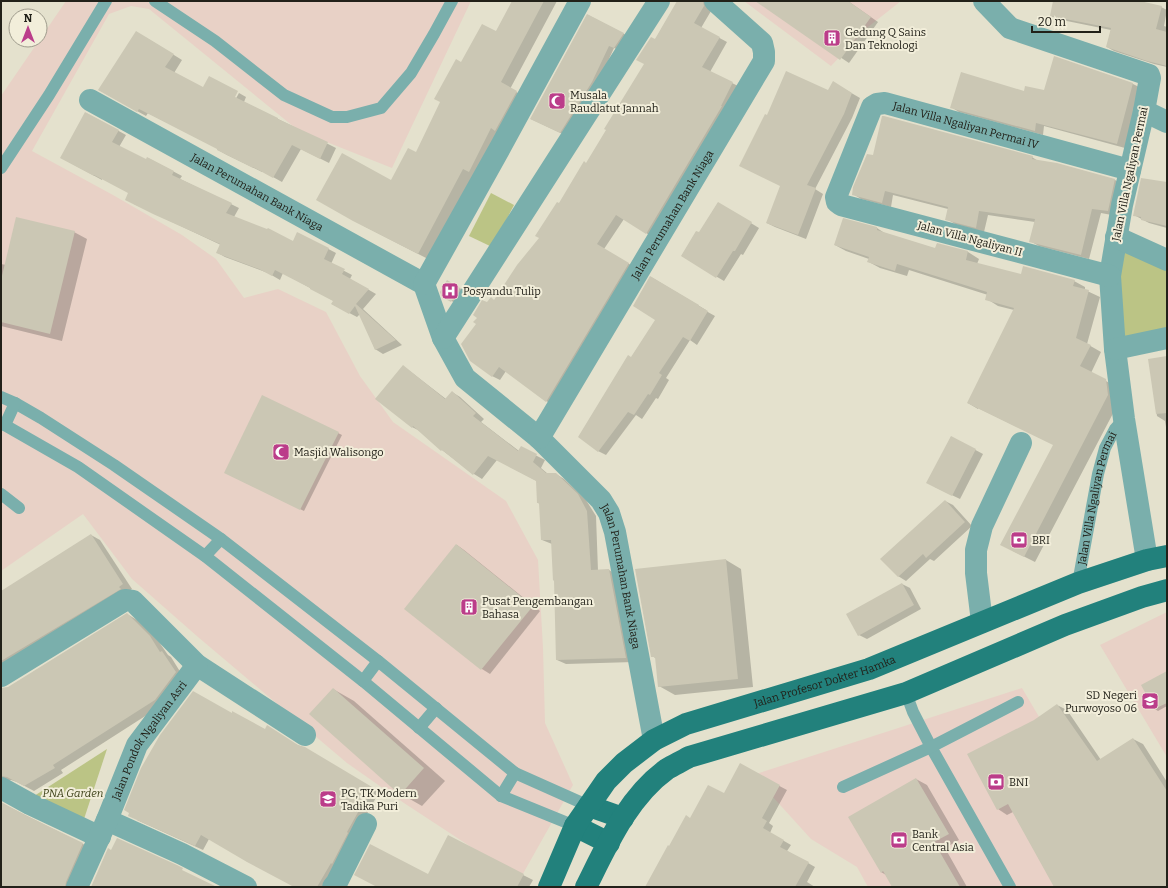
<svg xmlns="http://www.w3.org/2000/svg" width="1168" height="888" viewBox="0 0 1168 888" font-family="Bitter,serif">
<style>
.commercial{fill:#e9d1c7}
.education{fill:#e8d1c6}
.green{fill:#bbc485}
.shadow{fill:#0003}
.building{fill:#cbc7b4}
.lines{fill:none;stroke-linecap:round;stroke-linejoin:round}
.lane{stroke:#7aafac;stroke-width:12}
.street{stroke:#7aafac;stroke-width:22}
.primary{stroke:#22817c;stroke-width:22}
.labels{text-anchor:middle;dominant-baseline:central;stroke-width:4;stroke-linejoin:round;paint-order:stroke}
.poi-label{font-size:11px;fill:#222119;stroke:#f2eeda;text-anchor:start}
.street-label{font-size:11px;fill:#222119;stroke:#f2eeda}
.park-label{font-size:11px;font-style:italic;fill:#3b3f16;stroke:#f2eeda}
</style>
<rect width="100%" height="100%" fill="#e4e1cd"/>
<polygon class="commercial" points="1022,688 1120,854 1117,887 868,887 857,867 811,839 753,775"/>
<g class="education">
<polygon points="66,1 471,1 392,168 299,131 149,9 131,6 109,14 32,151 113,195 182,235 216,259 244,298 278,289 326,312 360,376 393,422 506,501 538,560 543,648 545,723 573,785 520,879 404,803 347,763 198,637 132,579 83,514 1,571 1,96"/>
<polygon points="744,1 901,1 868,27 831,66"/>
<polygon points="1167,612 1167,757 1100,645"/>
</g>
<g class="green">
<polygon points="491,193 514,205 492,247 469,236"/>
<polygon points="1124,242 1167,264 1167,330 1122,344 1118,276"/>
<polygon points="107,749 84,819 31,798"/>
</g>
<g class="shadow">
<polygon points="514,1 557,1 510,89 526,97 428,259 364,226 392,182 416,154 462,63 496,32"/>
<polygon points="678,1 707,1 711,11 701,28 727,42 710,72 740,87 654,238 624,219 604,249 636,268 554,405 546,401 506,371 500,380 492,376 477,324 488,304 495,301 540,238 559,204 587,164 645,64 655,40"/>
<polygon points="764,1 848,1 878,22 849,63 804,33"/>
<polygon points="1054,1 1136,1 1161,7 1167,10 1164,26 1167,27 1167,67 1154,64 1114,51 1107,47 1111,30 1057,19 1051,16"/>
<polygon points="588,15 628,36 619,50 614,48 597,85 565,135 531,119"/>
<polygon points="145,37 182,60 174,73 203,89 234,102 239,93 246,97 244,102 336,148 329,163 301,149 282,182 262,171 262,172 227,155 218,150 219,149 148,113 146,116 99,90"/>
<polygon points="1055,57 1133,84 1141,88 1125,148 1044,126 1043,135 959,112 951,107 1025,92 1045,92"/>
<polygon points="841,87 860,98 852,118 815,189 823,194 806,239 775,227 767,223 781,186 767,116 828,91"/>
<polygon points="86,113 126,135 119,147 146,161 148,158 182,176 180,179 239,208 234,217 293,242 298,233 336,253 331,264 352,275 350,279 376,294 363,309 402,345 383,354 375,349 360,314 357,317 332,304 334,301 283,273 280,280 268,273 225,257 218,253 221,245 134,204 130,193 102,178 102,180 69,162"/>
<polygon points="1032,157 1038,161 1057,164 1115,180 1123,185 1117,216 1101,213 1089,259 1039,246 1030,241 1035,222 988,215 984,232 955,224 947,219 948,209 893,195 891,207 861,199 853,194"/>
<polygon points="1167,183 1167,228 1149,223 1134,215"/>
<polygon points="718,203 759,228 743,255 741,254 724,281 682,256 699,234"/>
<polygon points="877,228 886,234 936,249 937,244 968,252 979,259 977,264 1021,275 1074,281 1085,287 1085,290 1100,297 1087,344 1101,352 1091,373 1117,387 1119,402 1035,562 1013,551 1057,446 978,408 978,409 968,403 1014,310 998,306 987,299 988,295 909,270 907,276 880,268 869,262 869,259 846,251 835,245"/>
<polygon points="74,232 87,239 62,341 1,326 1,264 6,265"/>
<polygon points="651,277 706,310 706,311 715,316 697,345 690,340 666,378 669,380 658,399 656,398 642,419 636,415 606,455 598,451 632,358 657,320"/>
<polygon points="447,281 463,290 455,303 443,296"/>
<polygon points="1167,358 1167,433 1165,421 1157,416 1149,360"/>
<polygon points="403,367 411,372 446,399 452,392 460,397 484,419 481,422 519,451 521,448 545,460 541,468 548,474 556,474 564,479 586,500 596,516 598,571 609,570 617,575 634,662 566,664 557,660 555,581 552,544 542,540 540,504 538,503 537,481 497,460 482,479 474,474 442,450 420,431 412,427"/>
<polygon points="338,433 342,435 304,511 228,474"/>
<polygon points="951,437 983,454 960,499 935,487"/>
<polygon points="945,501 953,505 972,526 934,561 930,559 906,581 898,576"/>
<polygon points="91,535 100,540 132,589 1,673 1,592"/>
<polygon points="457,545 464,550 540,611 490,674 482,669 406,608"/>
<polygon points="726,560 741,569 753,687 675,695 659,686 657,659 652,656"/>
<polygon points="902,584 910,588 921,609 867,639 859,635"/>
<polygon points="127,614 137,620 159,642 168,655 171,657 184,678 164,704 61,770 63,773 34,791 17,782 11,780 4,782 1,785 1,689 8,688"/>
<polygon points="1167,672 1167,706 1158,711 1155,709"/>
<polygon points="333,689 354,701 445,781 422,806 401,794 311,714"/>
<polygon points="1057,705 1067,710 1101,760 1133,739 1143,744 1167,782 1167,887 1055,887 1013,812 1007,815 998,809 1034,721"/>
<polygon points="232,714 304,748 379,792 327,887 295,887 209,839 203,850 137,820"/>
<polygon points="740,765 787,790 769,823 773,826 770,833 791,845 787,851 815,867 807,882 815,887 646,887 670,847 691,819 724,795"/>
<polygon points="916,779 927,785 959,840 945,848 967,887 893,887 886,875 881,872"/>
<polygon points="1,803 91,848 73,887 1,887"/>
<polygon points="523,875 533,880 529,887 378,887 428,876"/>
</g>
<g class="building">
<polygon points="512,1 544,1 501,82 517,91 495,131 491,128 469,172 463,169 418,254 353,221 316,200 342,153 391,180 408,148 416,152 440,102 434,99 456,59 461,62 482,24 496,31"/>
<polygon points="677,1 703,1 704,6 694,23 720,37 702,67 733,82 721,106 722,106 646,234 616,215 597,244 629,263 546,402 499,367 492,377 470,361 461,344 476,324 473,322 477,318 473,315 482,300 487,302 491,297 494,300 517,265 539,238 535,236 557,202 559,203 584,161 586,163 606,130 604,129 644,64 636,60 651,37 655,39"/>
<polygon points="755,1 848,1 871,17 840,60"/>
<polygon points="1053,1 1140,1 1162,6 1156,29 1167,32 1167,66 1147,61 1106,47 1111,28 1050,16"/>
<polygon points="587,14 624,33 614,48 609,46 592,82 560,133 530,119"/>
<polygon points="136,31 174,54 165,67 203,87 209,76 238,91 235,97 278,118 278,119 328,142 320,159 292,145 273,178 253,167 253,168 217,150 217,149 139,109 137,112 98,90"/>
<polygon points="1054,56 1133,83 1117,144 1036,123 1035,131 950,108 961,72 1024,91 1025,86 1044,90"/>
<polygon points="786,71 828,90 833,81 852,93 844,114 807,185 816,188 798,235 766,223 780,186 739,166 765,114 767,115"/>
<polygon points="85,112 119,130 112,142 146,159 147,157 174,171 172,175 232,203 226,213 267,229 268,228 293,241 297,232 329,248 324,259 345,269 342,274 369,289 356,304 396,340 375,350 355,306 349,314 331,304 333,301 310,289 310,288 275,270 272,276 259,269 216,253 220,244 153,214 125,200 128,193 94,175 94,176 60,158"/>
<polygon points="882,116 884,116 1033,156 1032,159 1057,163 1115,179 1108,211 1092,209 1081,255 1029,242 1035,219 979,211 976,228 945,220 948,207 885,191 882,203 852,195 853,187 867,154 873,155"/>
<polygon points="1141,178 1167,182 1167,226 1141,220 1141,217 1133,216"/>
<polygon points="718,202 752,222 735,251 733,251 716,278 681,256 696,231 699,232"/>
<polygon points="16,217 75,231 50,334 1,322 1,280"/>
<polygon points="843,218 877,227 877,230 935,248 937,243 968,251 966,260 1021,274 1023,266 1075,280 1073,286 1089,290 1076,338 1091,345 1080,366 1106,379 1108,395 1024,557 1000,545 1053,445 967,403 1014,308 985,300 987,292 897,264 895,271 867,262 869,257 834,245"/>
<polygon points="650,276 699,305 699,306 708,311 690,341 683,337 659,373 662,375 650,395 648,394 634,415 628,412 598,452 578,437 628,355 631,357 655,320 633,306"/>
<polygon points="447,280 460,288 451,302 442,297 440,292"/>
<polygon points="1167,356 1167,413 1156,414 1148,359"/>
<polygon points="403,365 445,399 452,391 476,413 473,416 518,451 521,446 537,454 533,462 546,473 556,473 578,494 587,511 591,570 609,569 626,658 556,660 554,580 553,581 551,540 541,540 539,503 537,503 536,481 488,456 473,475 442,450 441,451 413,426 412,428 375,399"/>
<polygon points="262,395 339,432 300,510 224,473"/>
<polygon points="951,436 976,449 952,496 926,483"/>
<polygon points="945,500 965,522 926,558 923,554 898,577 880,559"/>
<polygon points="91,534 123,584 119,587 121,589 1,661 1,591"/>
<polygon points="456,544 533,606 481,670 404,609"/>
<polygon points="726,559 738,679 658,687 655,657 651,657 635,569"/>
<polygon points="902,583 914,605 858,636 846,614"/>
<polygon points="127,613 150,636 160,652 162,651 176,672 155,700 53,765 55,768 24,786 7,777 1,776 1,688 8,687"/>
<polygon points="1167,671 1167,703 1154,709 1141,685"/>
<polygon points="333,688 424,768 400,795 309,714"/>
<polygon points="193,691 232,713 232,711 265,729 267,725 298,745 305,747 372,787 347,832 348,833 332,864 331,863 317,887 294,887 247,862 201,835 195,846 128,816 129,813 124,810 141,768 160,735"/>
<polygon points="1057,704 1097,761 1133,738 1167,791 1167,887 1054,887 1008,804 997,810 967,754 1034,720"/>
<polygon points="740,763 780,785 762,818 767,821 763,828 784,840 780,847 809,862 795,887 645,887 668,845 669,846 686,815 690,818 708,785 724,793"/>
<polygon points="916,778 949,834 934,842 960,887 892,887 883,871 881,873 848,817"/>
<polygon points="1,802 25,815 83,843 66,882 65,887 1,887"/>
<polygon points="448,835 524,874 517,887 377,887 354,875 370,844 428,874"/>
<polygon points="117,838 177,865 183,868 182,870 217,887 91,887 108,848 111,850"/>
</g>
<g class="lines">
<g class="lane">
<polyline points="155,1 215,41 284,95 332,117 347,117 381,108 411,73 434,34 452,1"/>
<polyline points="1,168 49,95 106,1"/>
<polyline points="1,397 15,403 41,418 114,465 221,539 378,661 515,773 589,806"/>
<polyline points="1,423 78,467 205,556 363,681 501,796 575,826"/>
<polyline points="5,425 15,403"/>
<polyline points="1,494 19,508"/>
<polyline points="205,556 221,539"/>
<path id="s1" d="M1078,583l20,-109 7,-26 10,-19 9,-10"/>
<polyline points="363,681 378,661"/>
<polyline points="906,693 913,712 931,747 1010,887"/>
<polyline points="419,728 436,708"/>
<polyline points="843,787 931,747 1018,702"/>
<polyline points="501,796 515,773"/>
</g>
<g class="street">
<polyline points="984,1 1010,28 1149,75 1150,78 1144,111 1122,205 1110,276 1115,349 1124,419 1147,560"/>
<path id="s2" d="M90,100l334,184 19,54 22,40 74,60 62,62 8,13 6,19 39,208"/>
<polyline points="1144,111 1167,122"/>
<polyline points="1116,237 1167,260"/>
<path id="s3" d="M1110,276l-269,-71 -4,-3 -1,-5 36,-90 5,-3 8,-1 245,67"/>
<polyline points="424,284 501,146 580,1"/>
<polyline points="443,338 659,1"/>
<polyline points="1115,349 1167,338"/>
<path id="s4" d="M539,438l225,-377v-9l-2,-9 -47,-42"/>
<polyline points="982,622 976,573 976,550 982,526 1021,443"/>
<polyline points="1,676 125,600 133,601 197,665 305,735"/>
<polyline points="1,788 30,804 100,837"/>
<polyline points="107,820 182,854 246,887"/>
<path id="s5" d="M77,887l30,-67 30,-75 60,-80"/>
<polyline points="333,887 337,882 366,824"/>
</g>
<g class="primary">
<polyline points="589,806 623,818"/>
<polyline points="575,826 609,843"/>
<path id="s6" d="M549,887l26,-61 31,-45 18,-18 30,-23 32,-16 183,-55 209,-86 69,-23 20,-4"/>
<path d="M586,887c21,-42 42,-90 81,-118 7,-4 15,-8 22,-12l217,-64 159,-68 77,-28 25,-7"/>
</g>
</g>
<defs>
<g id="building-square" transform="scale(0.9)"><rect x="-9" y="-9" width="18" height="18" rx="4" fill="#bb3d8a" stroke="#f2eeda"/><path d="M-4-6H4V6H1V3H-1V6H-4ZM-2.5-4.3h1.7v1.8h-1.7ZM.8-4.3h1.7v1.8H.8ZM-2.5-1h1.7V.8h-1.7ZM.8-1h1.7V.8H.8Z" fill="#fff"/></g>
<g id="mosque-square" transform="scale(0.9)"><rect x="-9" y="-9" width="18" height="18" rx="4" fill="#bb3d8a" stroke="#f2eeda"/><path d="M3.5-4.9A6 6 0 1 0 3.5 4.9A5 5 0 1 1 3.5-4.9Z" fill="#fff"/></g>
<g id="hospital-square" transform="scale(0.9)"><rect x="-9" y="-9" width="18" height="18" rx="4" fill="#bb3d8a" stroke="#f2eeda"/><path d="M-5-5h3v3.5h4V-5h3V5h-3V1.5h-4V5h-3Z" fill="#fff"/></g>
<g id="bank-square" transform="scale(0.9)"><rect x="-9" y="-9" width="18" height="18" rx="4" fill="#bb3d8a" stroke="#f2eeda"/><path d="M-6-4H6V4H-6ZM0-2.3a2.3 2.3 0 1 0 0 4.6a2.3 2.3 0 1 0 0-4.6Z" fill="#fff"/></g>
<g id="school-square" transform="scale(0.9)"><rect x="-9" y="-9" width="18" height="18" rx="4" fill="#bb3d8a" stroke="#f2eeda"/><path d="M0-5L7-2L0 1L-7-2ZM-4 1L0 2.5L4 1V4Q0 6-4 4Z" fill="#fff"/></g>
</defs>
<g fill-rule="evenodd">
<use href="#building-square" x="832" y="38"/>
<use href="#mosque-square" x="557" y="101"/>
<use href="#hospital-square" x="450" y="291"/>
<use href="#mosque-square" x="281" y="452"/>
<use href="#bank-square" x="1019" y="540"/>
<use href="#building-square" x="469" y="607"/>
<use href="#school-square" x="1150" y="701"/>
<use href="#bank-square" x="996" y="782"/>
<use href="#school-square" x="328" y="799"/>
<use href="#bank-square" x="899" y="840"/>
</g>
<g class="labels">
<g class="poi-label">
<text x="845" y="32">Gedung Q Sains<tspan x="845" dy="13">Dan Teknologi</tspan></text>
<text x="570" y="95">Musala<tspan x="570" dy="13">Raudlatut Jannah</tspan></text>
<text x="463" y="291">Posyandu Tulip</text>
<text x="294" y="452">Masjid Walisongo</text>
<text x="1032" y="540">BRI</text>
<text x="482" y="601">Pusat Pengembangan<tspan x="482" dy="13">Bahasa</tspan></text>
<text x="1137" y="695" text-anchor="end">SD Negeri<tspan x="1137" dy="13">Purwoyoso 06</tspan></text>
<text x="1009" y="782">BNI</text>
<text x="341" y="793">PG, TK Modern<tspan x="341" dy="13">Tadika Puri</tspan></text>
<text x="912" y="834">Bank<tspan x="912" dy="13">Central Asia</tspan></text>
</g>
<g class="street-label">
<text stroke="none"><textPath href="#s3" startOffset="483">Jalan Villa Ngaliyan Permai IV</textPath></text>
<text transform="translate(1130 174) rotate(-78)">Jalan Villa Ngaliyan Permai</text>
<text stroke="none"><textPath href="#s2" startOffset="191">Jalan Perumahan Bank Niaga</textPath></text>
<text stroke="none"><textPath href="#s4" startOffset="260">Jalan Perumahan Bank Niaga</textPath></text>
<text transform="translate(970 239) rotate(15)">Jalan Villa Ngaliyan II</text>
<text stroke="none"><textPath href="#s1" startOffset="87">Jalan Villa Ngaliyan Permai</textPath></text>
<text stroke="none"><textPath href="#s2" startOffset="747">Jalan Perumahan Bank Niaga</textPath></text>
<text stroke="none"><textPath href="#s6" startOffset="365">Jalan Profesor Dokter Hamka</textPath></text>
<text stroke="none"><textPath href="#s5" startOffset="164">Jalan Pondok Ngaliyan Asri</textPath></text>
</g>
<g class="park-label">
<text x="73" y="793">PNA Garden</text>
</g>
</g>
<rect width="1168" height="888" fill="none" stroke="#222119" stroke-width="4"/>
<g transform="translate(28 28)"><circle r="19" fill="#f2eeda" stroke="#9f9c8d"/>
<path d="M0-3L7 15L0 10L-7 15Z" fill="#bb3d8a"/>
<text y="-6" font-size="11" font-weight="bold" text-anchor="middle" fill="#222119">N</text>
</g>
<path d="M1032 26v6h68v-6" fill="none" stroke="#222119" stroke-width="2"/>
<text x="1038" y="26" font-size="12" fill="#222119" stroke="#f2eeda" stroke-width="3" paint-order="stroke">20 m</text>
</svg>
